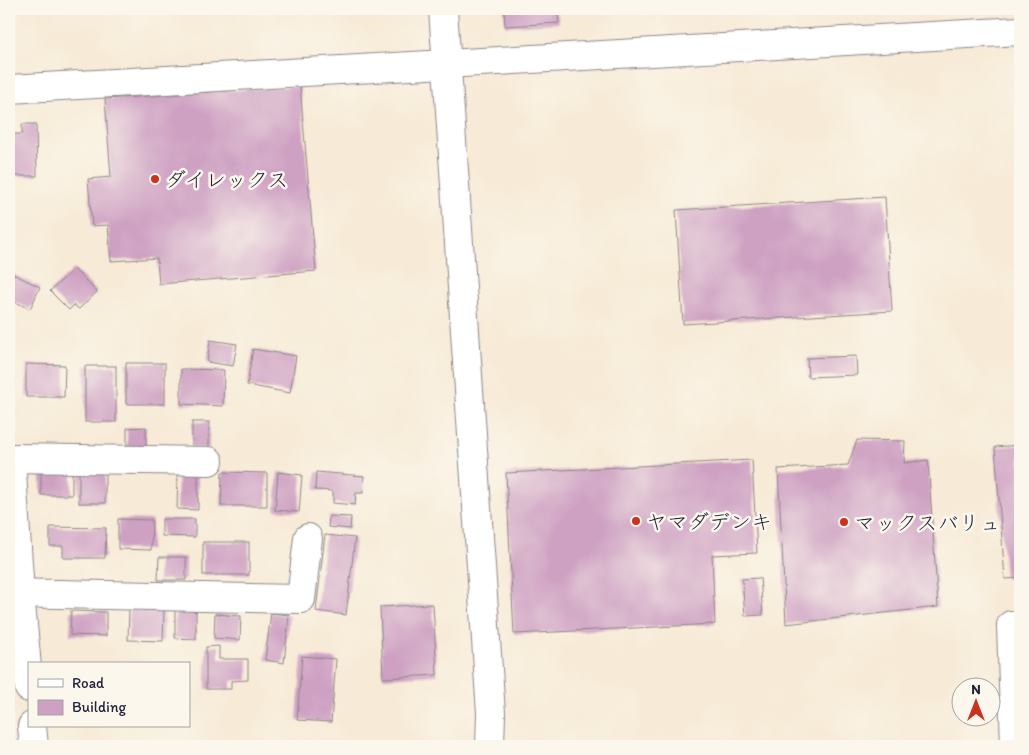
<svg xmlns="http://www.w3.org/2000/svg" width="1029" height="755" viewBox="0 0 1029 755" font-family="Itim,'Klee One',sans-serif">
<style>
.building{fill:#cea0c2}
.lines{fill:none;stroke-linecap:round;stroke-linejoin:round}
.street-casing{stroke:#8c8688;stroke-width:30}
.secondary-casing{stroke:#8c8688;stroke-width:30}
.street{stroke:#fff;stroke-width:28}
.secondary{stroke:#fff;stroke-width:28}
.poi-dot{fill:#c8321e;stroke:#fbf7ec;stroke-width:2}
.labels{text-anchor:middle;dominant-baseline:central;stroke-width:5;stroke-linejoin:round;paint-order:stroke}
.poi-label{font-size:21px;fill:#22223b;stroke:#fbf7ec;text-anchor:start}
</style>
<rect width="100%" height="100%" fill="#fbf7ec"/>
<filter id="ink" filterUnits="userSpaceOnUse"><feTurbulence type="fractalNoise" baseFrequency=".02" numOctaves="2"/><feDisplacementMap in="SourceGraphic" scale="10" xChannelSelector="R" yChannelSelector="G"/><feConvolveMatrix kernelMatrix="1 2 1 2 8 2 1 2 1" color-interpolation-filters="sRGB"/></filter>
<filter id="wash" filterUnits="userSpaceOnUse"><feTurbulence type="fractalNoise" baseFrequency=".0096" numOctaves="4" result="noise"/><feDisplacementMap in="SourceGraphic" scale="20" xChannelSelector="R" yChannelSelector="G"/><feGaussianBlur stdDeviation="1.12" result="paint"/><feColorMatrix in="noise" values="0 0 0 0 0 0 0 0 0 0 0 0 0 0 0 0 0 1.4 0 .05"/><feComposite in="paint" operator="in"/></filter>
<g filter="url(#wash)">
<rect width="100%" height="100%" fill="#f7ead6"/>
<g id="blocks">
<g class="building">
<polygon points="504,9 557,9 559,23 505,26"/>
<polygon points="300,86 316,271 159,284 157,258 111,261 108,225 92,226 88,179 111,177 105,99"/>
<polygon points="22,124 36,124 37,176 10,176 10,134 22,134"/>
<polygon points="885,197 892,311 683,324 676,210"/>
<polygon points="74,269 97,292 79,309 74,305 69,310 50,291"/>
<polygon points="9,272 40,287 30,309 9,299"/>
<polygon points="210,340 237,344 233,366 207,362"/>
<polygon points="253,349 296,356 290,393 247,385"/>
<polygon points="856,356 857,375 808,377 807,358"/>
<rect x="126" y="363" width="39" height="41"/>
<polygon points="26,364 65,365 64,397 26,397"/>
<rect x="85" y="366" width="31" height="56"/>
<polygon points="181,369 224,370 223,406 181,404"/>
<rect x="192" y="422" width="17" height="26"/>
<polygon points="146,427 146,449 127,449 127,428"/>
<polygon points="857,440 905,441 904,463 928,460 938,607 786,624 778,469 848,465"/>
<polygon points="1020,445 1020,578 1005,579 995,447"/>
<polygon points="752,460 757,553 712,555 715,624 514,634 506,473"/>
<rect x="41" y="470" width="31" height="25"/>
<polygon points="178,471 198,471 198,510 177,509"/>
<rect x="79" y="472" width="26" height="31"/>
<polygon points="222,472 267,473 267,506 221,506"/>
<polygon points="278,472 302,475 299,512 275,510"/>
<polygon points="316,472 364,476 363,493 356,493 355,505 333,503 333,491 315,490"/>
<polygon points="329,516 351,517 350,529 328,527"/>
<polygon points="118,519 152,520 151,550 118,549"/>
<polygon points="162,519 195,519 195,537 162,536"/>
<polygon points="50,527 106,528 105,558 63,558 63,546 50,546"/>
<polygon points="325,535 355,538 346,615 316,611"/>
<rect x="203" y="542" width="46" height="33"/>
<polygon points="159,557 186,557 186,580 158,580"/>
<polygon points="760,578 763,615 745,616 742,579"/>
<polygon points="433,604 437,675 383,678 380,607"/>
<polygon points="129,609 164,610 163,641 128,640"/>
<polygon points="175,610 196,611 196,639 175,638"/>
<polygon points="71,611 106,612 106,636 70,635"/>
<polygon points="271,613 289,615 284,663 265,660"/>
<polygon points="215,614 241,616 240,640 214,638"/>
<polygon points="219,646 219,659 248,659 248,680 231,681 231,689 206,689 206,647"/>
<polygon points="302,656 336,659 331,722 297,720"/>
</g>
</g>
</g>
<g filter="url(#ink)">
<use href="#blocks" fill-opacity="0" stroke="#8c8688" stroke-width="1"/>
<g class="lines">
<g class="street-casing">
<g id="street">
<polyline points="9,89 1020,31"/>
<polyline points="9,458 11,458 20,593 29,688"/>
<polyline points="11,458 209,461"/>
<polyline points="9,593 301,599 308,538"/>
<polyline points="1011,625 1015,746"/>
<polyline points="32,726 34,746"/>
</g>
</g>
<g class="secondary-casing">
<polyline id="secondary" points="443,9 491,713 490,746"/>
</g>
<use href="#street" class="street"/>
<use href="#secondary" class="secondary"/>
</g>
</g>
<g class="poi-dot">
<circle cx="155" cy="179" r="5"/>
<circle cx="636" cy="521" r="5"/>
<circle cx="844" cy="522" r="5"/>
</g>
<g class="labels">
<g class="poi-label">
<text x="165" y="179">ダイレックス</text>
<text x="646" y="521">ヤマダデンキ</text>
<text x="854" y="522">マックスバリュ</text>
</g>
</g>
<rect width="1029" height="755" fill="none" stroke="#fbf7ec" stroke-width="30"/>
<rect x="28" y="662" width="162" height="65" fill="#fbf7ec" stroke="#a4a2a5"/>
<rect x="38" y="679" width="25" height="8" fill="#ffffff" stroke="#a4a2a5"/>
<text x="72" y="688" font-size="15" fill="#22223b">Road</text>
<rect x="38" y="700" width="25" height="15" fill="#cea0c2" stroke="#a4a2a5"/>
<text x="72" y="712" font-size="15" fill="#22223b">Building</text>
<g transform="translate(976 702)"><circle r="24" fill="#fbf7ec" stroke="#a4a2a5"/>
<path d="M0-4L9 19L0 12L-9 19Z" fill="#c8321e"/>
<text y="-8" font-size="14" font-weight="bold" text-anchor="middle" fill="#22223b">N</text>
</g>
</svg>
